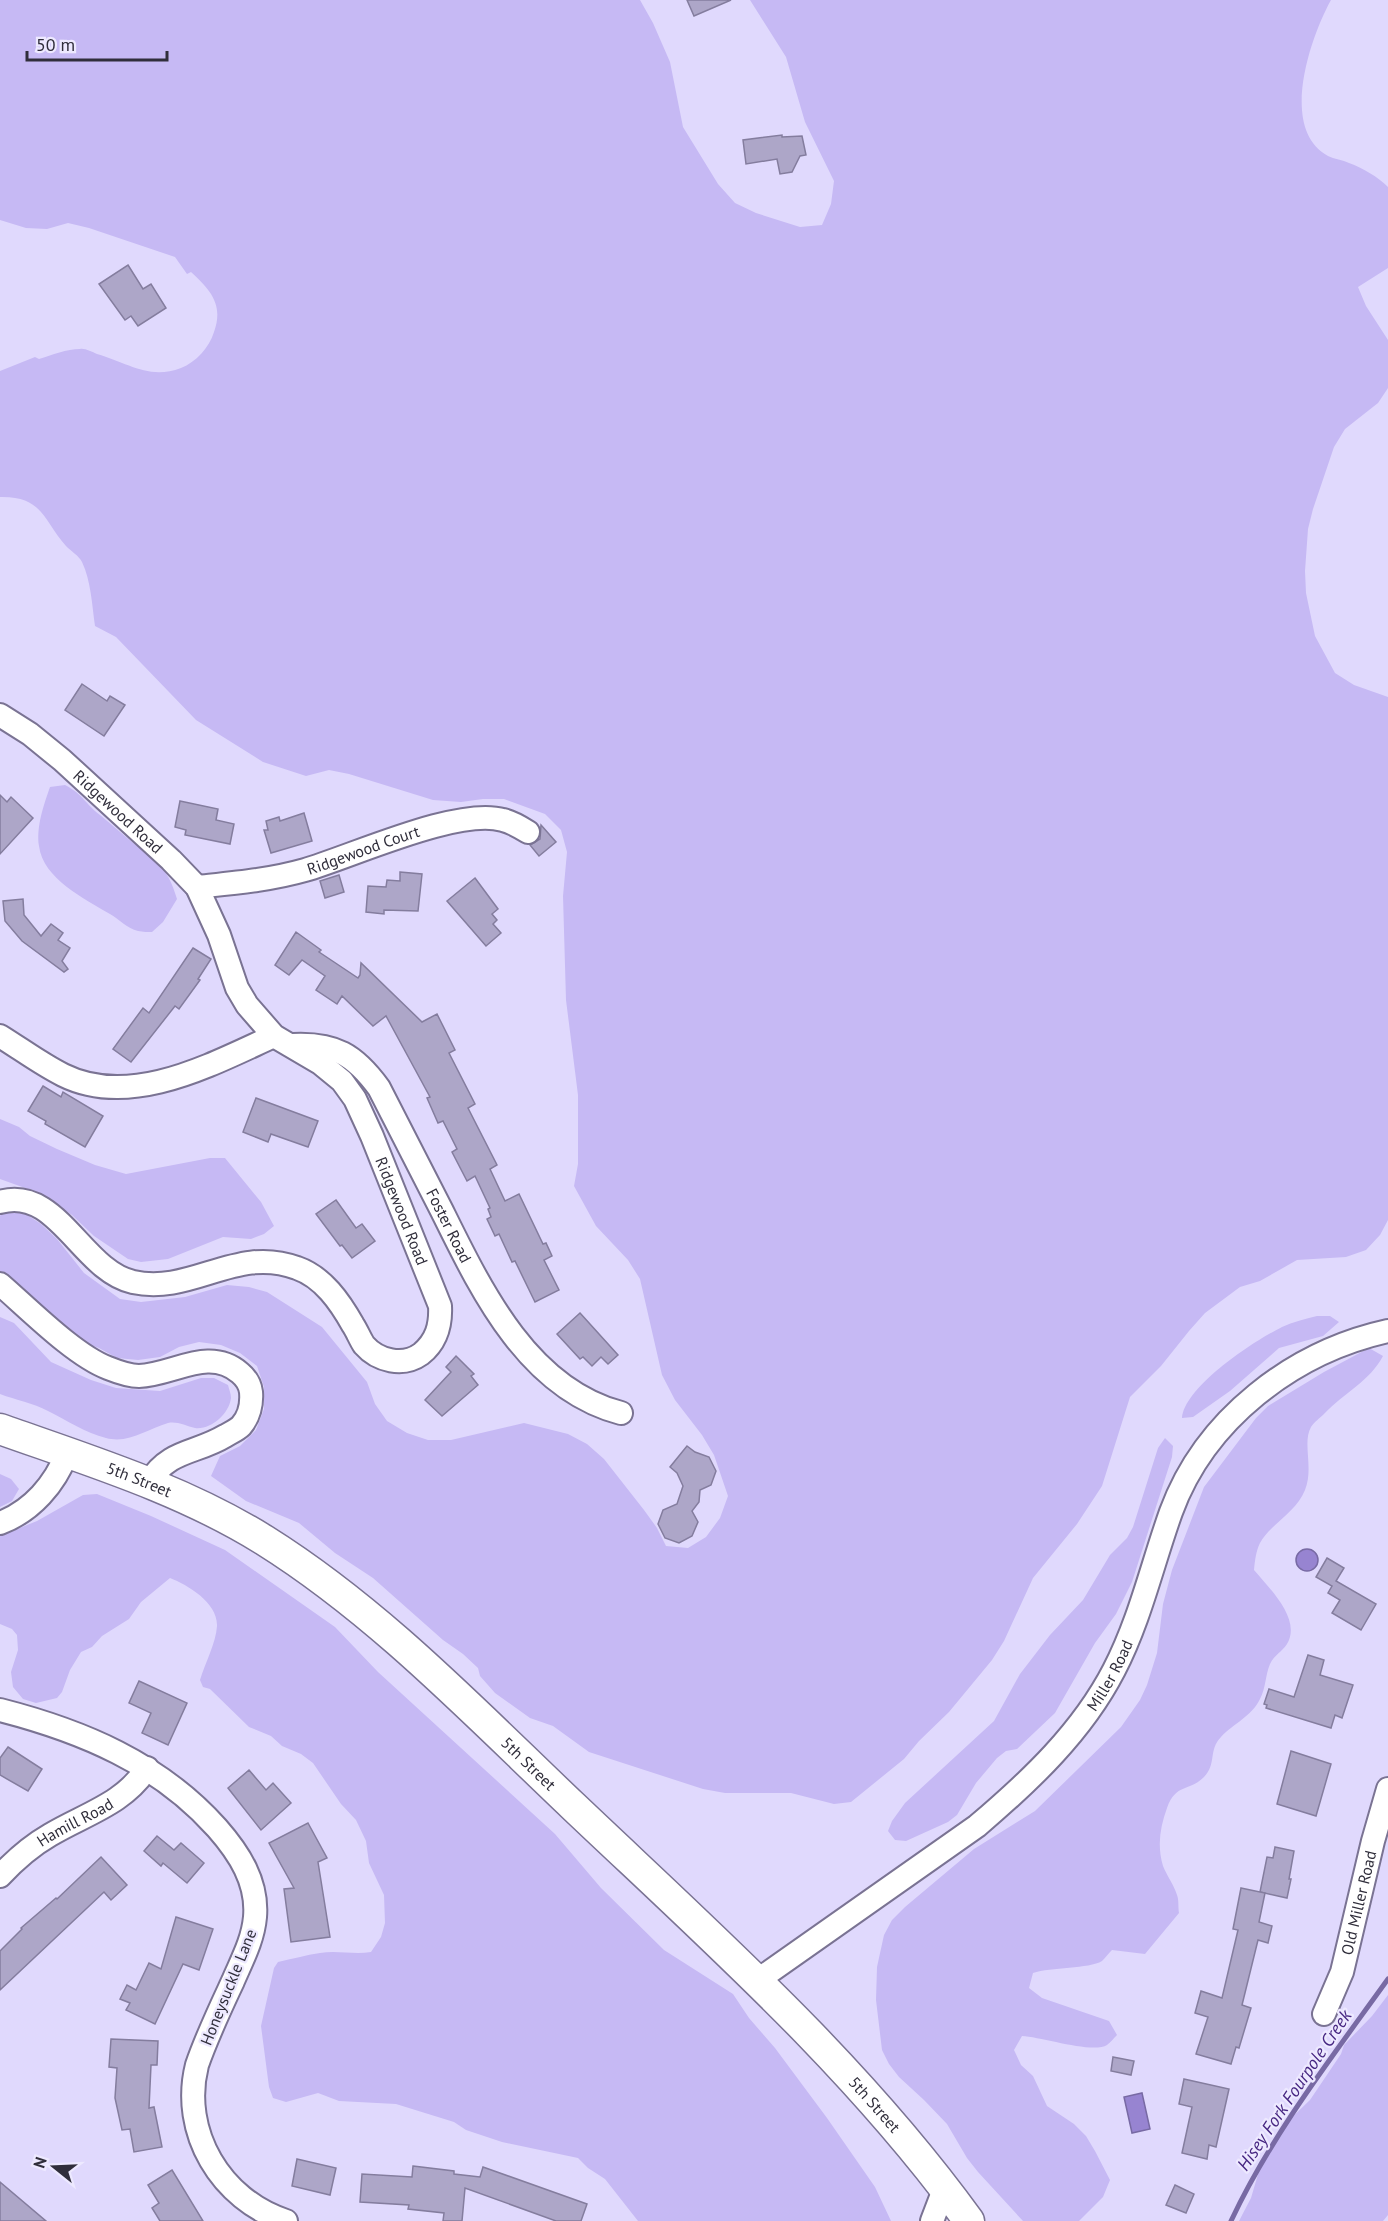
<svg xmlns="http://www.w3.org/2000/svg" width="1388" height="2221" viewBox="0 0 1388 2221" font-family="'PT Sans',sans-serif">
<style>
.green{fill:#c6b9f4}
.water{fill:#9784d1;stroke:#786aa4;stroke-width:1.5}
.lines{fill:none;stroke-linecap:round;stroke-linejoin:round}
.stream{stroke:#786aa4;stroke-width:5}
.building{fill:#ada6c8;stroke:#847d9e;stroke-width:1.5}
.minor-casing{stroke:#7a7393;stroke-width:26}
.major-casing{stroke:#7a7393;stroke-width:33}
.minor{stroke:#fff;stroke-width:22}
.major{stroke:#fff;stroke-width:30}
.labels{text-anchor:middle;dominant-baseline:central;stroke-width:4.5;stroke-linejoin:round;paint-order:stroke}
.street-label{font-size:16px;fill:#302e3b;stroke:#ede9ff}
.water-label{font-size:18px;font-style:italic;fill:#472782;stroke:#ede9ff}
</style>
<rect width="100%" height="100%" fill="#e0d9fd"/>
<g class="green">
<path d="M0,0h640l13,23 17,39 13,65 35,57 17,19 21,10 44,14 22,-2 9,-21 3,-23 -29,-59 -19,-65 -36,-57h581c-20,36 -53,129 -3,156 6,3 15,4 21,7 14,5 29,14 39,24v81l-30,19 8,19 22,34v48l-10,15 -33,26 -11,18 -21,62 -5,20 -3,42 1,22 9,43 20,37 19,12 34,12v523l-8,15 -14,15 -20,7 -49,3 -37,21 -20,6 -35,26 -16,18 -28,35 -31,31 -28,89 -25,38 -44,54 -29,63 -12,19 -43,52 -30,29 -15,18 -53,43 -17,2 -43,-11h-66l-22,-4 -114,-37 -36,-26 -23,-8 -35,-25 -15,-17 -2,-8 -15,-14 -20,-14 -70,-62 -38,-25 -36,-30 -53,-22 -35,-25 9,-20 20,-10 16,-16 8,-21v-22l-7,-21 -17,-13 -19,-8 -22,-3 -20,5 -19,10 -22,3 -21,-2 -18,-10 -20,-7 -79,-70v-55l2,-3 21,-1 18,12 16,15 27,34 36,26 21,3 44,-5 42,-12 22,2 18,5 55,35 45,55 8,22 12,17 20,12 21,7h23l73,-17 44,11 19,10 17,15 40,51 13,18 9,18 22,2 18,-11 14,-19 8,-22 -14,-41 -12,-20 -27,-35 -13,-25 -22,-96 -12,-19 -32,-34 -22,-40 4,-22v-69l-12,-95 -3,-104 4,-44 -6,-22 -16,-16 -41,-15h-21l-22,3 -28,-2 -84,-26 -20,-4 -23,6 -43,-14 -67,-42 -80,-83 -21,-11c-3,-21 -4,-45 -13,-64 -3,-6 -11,-11 -16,-16 -23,-26 -23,-50 -66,-49v-126l35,-14 4,2c13,-4 28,-10 41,-10 5,-1 12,3 17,5 31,9 52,26 84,14 15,-6 28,-20 33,-36 10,-28 -4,-42 -23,-60l-4,2 -12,-17 -86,-29 -21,-5 -21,6 -21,-1 -26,-8z"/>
<path d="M65,785c19,10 20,19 35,30 11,9 21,18 32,27 24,20 35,23 45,57l-14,23 -11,10c-4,0 -9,0 -14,-1 -11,-3 -18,-11 -28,-17 -25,-15 -67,-35 -71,-68 -3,-19 5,-42 11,-59z"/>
<polygon points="0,1119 19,1127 30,1136 57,1149 95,1165 126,1174 210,1158 225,1158 261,1202 274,1226 264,1234 251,1239 223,1237 168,1259 141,1262 128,1259 94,1236 72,1215 39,1193 0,1179"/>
<path d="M1317,1316h13l9,6 -16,14 -44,12 -49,43 -37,26 -11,1c3,-32 72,-77 100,-91 11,-5 23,-8 35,-11z"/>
<path d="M0,1317l14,6 37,39 40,18 25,8 44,3 41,-13h13l14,7c1,4 3,9 3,13 -2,16 -20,32 -36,30 -9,-2 -18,-7 -27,-5 -21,6 -39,21 -62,15 -20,-5 -40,-18 -58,-27 -15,-8 -32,-11 -48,-17z"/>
<path d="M1369,1348l14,8c-13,25 -39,37 -59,58 -4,4 -10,8 -13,13 -9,16 3,41 -6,63 -10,24 -35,34 -45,53 -4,8 -5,17 -6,27 15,18 48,49 33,74 -5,8 -12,10 -17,20 -5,12 -4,24 -10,35 -8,17 -27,25 -39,38 -13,13 -4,27 -17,40 -15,15 -28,6 -37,31 -7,19 -10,38 -4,58 4,10 11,19 14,29 2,5 1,12 2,18l-34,41 -33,-4c-3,3 -7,8 -10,11 -13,8 -51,6 -69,12l-4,15 13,10 67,23 8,14c-3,3 -7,8 -10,10 -14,9 -65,-8 -85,-9l-8,14 7,15 12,11 14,30 27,18 12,12 9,15 15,29 -7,17 -24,24h-56l-45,-49 -11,-14 -20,-34 -23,-24 -25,-23 -10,-13 -7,-14 -6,-50 1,-33 7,-32 8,-15 13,-13 69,-58 61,-38 86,-84 19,-27 7,-15 10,-32 6,-49 9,-34 32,-83 52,-69 12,-12 56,-34z"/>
<polygon points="1165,1438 1173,1446 1172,1457 1132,1582 1116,1614 1095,1643 1055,1713 1017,1749 1006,1751 997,1758 976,1783 957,1815 948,1822 906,1841 895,1840 888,1831 892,1821 905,1803 994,1721 1020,1674 1050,1635 1083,1600 1110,1555 1127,1538 1133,1527 1158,1448"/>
<polygon points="0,1474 11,1479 19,1489 12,1501 0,1507"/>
<path d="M97,1494l54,22 74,34 110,77 43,45 177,162 46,54 63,62 69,44 16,24 26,30 52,70 48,69 16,34h-253l-33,-42 -17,-11 -10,-10 -76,-16 -36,-12 -12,-8 -58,-18 -57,-3 -21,-8 -32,9 -13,-4 -4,-11 -8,-61 13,-58 4,-6c14,-3 28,-7 42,-9 17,-3 34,2 51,-1l10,-15 4,-14 -1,-28 -15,-32 -3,-22 -10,-21 -15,-16 -28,-41 -12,-9 -19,-8 -11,-10 -22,-9 -39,-38 -7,-2 -3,-7c5,-17 16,-37 17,-54 1,-23 -29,-41 -47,-48l-29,24 -12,17 -27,17 -10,11 -11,5 -11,18 -8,22 -5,6 -21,5 -13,-4 -10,-12 -2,-15 7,-22 -1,-15 -5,-6 -12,-5v-88l37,-15 46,-26z"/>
<polygon points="1388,1995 1388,2215 1383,2221 1239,2221 1251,2198 1261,2164 1284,2125 1310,2100 1341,2054 1344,2045 1372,2016"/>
</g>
<g class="water">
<circle cx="1307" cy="1560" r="11"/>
<polygon points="1142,2093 1150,2129 1132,2133 1124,2097"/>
</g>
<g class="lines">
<path class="stream" d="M1231,2221c41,-87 101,-164 157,-242"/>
</g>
<g class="building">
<polygon points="687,0 731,0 694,16"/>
<polygon points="782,135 782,137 802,136 806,155 800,156 792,172 780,174 777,159 746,164 743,140"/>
<polygon points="128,265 143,289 151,284 166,308 138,326 131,316 125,320 99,284"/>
<polygon points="82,684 107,701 110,696 125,705 104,736 65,710"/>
<polygon points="0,795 7,802 11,797 33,818 0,854"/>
<polygon points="180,801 218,809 216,820 234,824 230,844 185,835 186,830 175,827"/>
<polygon points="304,813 312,841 271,853 264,830 268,830 266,821 279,817 280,821"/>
<polygon points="541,825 556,842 539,856 530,845 540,839"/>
<polygon points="400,872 422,874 418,911 384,910 384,914 366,912 368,886 386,887 387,880 400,881"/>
<polygon points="339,875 344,892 325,898 320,881"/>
<polygon points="475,878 498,909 492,914 497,920 493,924 501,933 486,946 447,901"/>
<polygon points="23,899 24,915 41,936 51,924 63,933 58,940 70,948 62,961 68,969 64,972 22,941 5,921 3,901"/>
<polygon points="296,932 321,950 319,952 358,978 360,975 361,963 422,1022 437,1014 455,1050 449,1053 475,1104 468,1108 497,1165 490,1169 505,1201 519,1194 543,1244 546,1243 552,1256 544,1260 559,1290 535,1302 515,1261 512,1262 499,1234 495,1236 487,1219 491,1217 488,1209 490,1208 475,1176 467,1181 452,1152 457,1149 443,1121 438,1123 427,1098 430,1097 386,1016 373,1026 342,996 337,1004 316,990 325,976 302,960 289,975 275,965"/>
<polygon points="193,948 211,959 198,979 200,980 179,1009 175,1006 131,1062 113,1049 143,1008 149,1013"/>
<polygon points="43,1086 61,1097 63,1092 103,1116 85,1147 45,1124 46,1121 28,1111"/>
<polygon points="256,1098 318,1121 308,1147 271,1134 268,1142 243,1132"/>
<polygon points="336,1200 356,1228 362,1224 375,1241 352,1258 342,1245 340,1246 316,1214"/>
<polygon points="580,1313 618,1355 608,1364 601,1357 592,1366 583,1357 580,1359 557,1334"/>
<polygon points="456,1356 474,1374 471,1376 478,1385 442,1416 425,1400 451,1372 446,1367"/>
<polygon points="687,1446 695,1452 709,1457 716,1471 711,1485 700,1490 699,1502 692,1511 698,1522 692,1536 679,1543 665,1538 658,1524 663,1510 677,1504 683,1486 677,1473 670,1467"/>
<polygon points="1327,1558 1344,1568 1336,1581 1376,1604 1361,1630 1332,1613 1340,1600 1328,1593 1332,1586 1316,1577"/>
<polygon points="1308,1655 1324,1660 1320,1675 1353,1685 1342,1718 1335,1715 1331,1728 1266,1708 1267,1705 1264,1704 1269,1689 1294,1697"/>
<polygon points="139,1681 187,1703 168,1745 142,1733 151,1713 129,1703"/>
<polygon points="8,1747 42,1769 28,1791 0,1775 0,1758"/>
<polygon points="1291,1751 1331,1764 1316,1816 1277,1804"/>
<polygon points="249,1770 266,1790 273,1783 291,1803 261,1830 228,1788"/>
<polygon points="308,1823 327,1858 318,1862 330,1937 291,1942 284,1889 294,1888 269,1843"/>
<polygon points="157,1836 174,1850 181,1843 204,1863 187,1883 163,1863 161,1866 144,1851"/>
<polygon points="1275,1847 1294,1851 1289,1879 1291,1879 1287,1898 1260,1892 1267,1857 1273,1858"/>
<polygon points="101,1857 127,1885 111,1900 104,1892 0,1990 0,1951 22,1929 21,1928 56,1898 57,1899"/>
<polygon points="1241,1888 1265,1893 1259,1922 1272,1926 1268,1943 1258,1940 1242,2005 1251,2008 1239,2048 1236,2047 1231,2064 1196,2054 1208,2017 1195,2013 1201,1991 1222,1998 1238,1930 1233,1929"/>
<polygon points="176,1917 213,1929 199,1970 183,1964 155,2024 126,2010 130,2003 120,1999 127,1985 136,1990 149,1963 161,1969"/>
<polygon points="111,2039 158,2041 157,2065 151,2065 149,2108 154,2107 162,2147 134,2152 130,2129 122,2130 115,2098 117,2068 109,2067"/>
<polygon points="1113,2057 1134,2061 1131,2075 1111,2071"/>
<polygon points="1184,2079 1229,2089 1216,2147 1209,2145 1207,2159 1182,2153 1192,2107 1179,2104"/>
<polygon points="297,2159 336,2168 330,2195 292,2186"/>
<polygon points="413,2166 454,2171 454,2174 480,2177 483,2167 587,2204 581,2221 556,2221 465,2188 462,2221 443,2221 444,2213 408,2209 409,2205 360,2202 362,2174 412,2177"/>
<polygon points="172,2170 203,2221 160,2221 152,2208 159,2203 148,2185"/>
<polygon points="0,2182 46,2221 0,2221"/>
<polygon points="1175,2185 1194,2194 1186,2213 1166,2205"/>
</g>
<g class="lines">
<g class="minor-casing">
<g id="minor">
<path id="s1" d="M0,715l30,19 32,26 109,100 26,27 22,48 18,53 10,17 27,31 46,27 22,18 13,18 17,37 68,170c1,19 -3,35 -19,48 -18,13 -43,7 -57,-9 -4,-6 -7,-14 -11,-20 -13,-23 -30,-48 -56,-57 -61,-23 -105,27 -164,14 -51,-11 -76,-97 -133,-80"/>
<path id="s2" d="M197,887c37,-4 73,-7 108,-17 48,-14 153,-63 198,-50 9,2 17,7 25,12"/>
<path d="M0,1036c21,13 41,28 63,39 68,34 149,-11 211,-39"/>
<path id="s3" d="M293,1045c42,-2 62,10 86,43 21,41 42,82 63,123 39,79 86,178 179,202"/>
<path d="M0,1284c29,25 74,71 108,84 10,4 21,8 31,8 34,-1 70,-30 101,-3 6,5 10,11 11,19 1,12 -2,25 -10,34 -4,4 -11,7 -16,10 -30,18 -55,13 -76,46"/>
<path d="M0,1523c32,-12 55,-39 67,-70"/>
<path d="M0,1710c82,21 159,53 217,118 22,25 41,54 38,89 -2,23 -13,43 -22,64 -13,28 -26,55 -36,84 -17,67 24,135 89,156"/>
<path id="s4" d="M0,1876c15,-16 31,-30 50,-41 35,-21 74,-31 97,-67"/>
<path id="s5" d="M758,1980l219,-154c53,-45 105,-94 137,-156 26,-50 38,-105 57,-158 34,-93 122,-160 217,-181"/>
<path id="s6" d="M1324,2014l18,-42 31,-131 15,-52"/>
<polyline points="932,2221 945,2187"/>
</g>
</g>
<g class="major-casing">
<g id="major">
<path id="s7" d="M0,1429c90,32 182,60 264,111 115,72 211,173 309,266 139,132 283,259 396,415"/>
</g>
</g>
<use href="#minor" class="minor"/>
<use href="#major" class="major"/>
</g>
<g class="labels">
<g class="street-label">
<text stroke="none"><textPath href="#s1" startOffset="153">Ridgewood Road</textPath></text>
<text stroke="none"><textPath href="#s2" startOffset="171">Ridgewood Court</textPath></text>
<text stroke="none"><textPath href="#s1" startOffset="657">Ridgewood Road</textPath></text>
<text stroke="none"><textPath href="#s3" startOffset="256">Foster Road</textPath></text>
<text stroke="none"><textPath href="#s7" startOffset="148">5th Street</textPath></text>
<text stroke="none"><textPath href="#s5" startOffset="470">Miller Road</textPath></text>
<text stroke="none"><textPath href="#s7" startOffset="634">5th Street</textPath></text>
<text stroke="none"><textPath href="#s4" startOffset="93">Hamill Road</textPath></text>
<text stroke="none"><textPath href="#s6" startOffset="117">Old Miller Road</textPath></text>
<text transform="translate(228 1987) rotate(-68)">Honeysuckle Lane</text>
<text stroke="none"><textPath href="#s7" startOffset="1120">5th Street</textPath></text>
</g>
<g class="water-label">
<text transform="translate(1294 2090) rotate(-56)">Hisey Fork Fourpole Creek</text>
</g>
</g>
<g transform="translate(54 2167) rotate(288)" stroke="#ede9ff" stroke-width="4.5" paint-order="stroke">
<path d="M0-4.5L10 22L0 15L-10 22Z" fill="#302e3b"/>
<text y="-9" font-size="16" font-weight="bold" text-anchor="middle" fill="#302e3b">N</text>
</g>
<path d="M27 51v9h140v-9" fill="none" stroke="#302e3b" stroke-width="3"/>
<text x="36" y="51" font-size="18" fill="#302e3b" stroke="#ede9ff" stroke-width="4.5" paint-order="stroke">50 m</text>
</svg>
